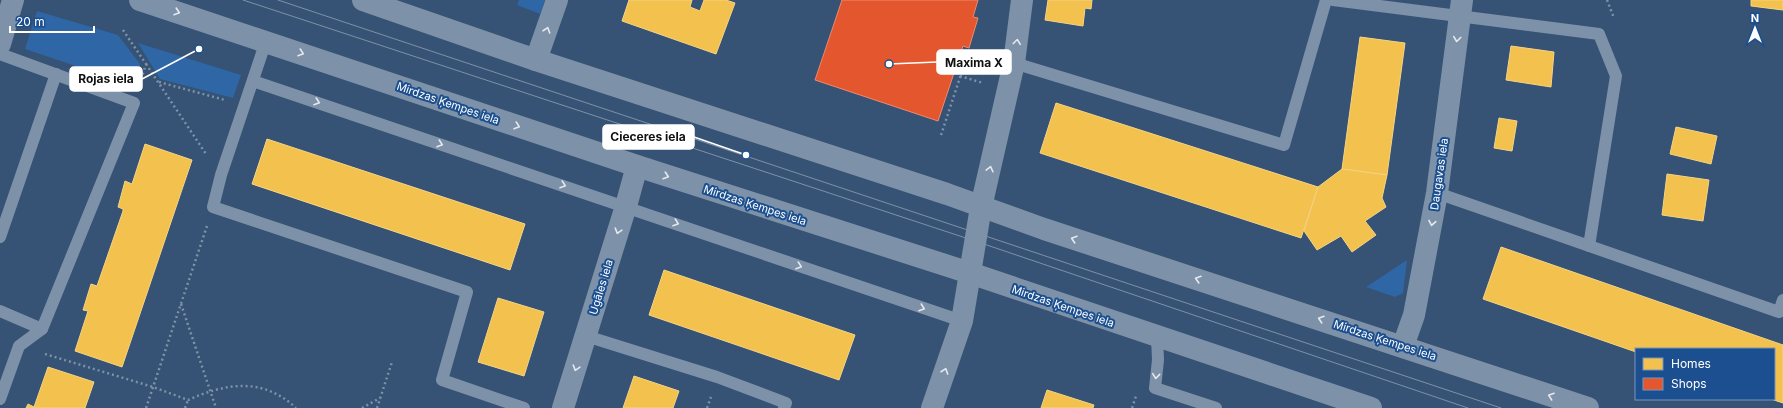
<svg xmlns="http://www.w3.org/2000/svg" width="1783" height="408" viewBox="0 0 1783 408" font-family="Inter,sans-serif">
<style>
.green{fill:#2f66a5}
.homes{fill:#f2c14e;stroke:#f6d483}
.shops{fill:#e4572e;stroke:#ec896d}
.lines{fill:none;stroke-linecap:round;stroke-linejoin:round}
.path{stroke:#7d92a8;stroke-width:2.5;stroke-dasharray:2 3;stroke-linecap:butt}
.service{stroke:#7d92a8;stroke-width:12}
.minor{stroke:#7d92a8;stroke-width:22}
.tram{stroke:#7e92a7;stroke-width:1}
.oneway{stroke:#e5e9ee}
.labels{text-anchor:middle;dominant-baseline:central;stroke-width:4;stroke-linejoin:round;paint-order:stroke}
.street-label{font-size:11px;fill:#fff;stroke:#1b4f8f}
.leader{fill:none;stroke:#fff;stroke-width:1.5}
.callout-dot{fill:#fff;stroke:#1b4f8f;stroke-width:1.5}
.callout{fill:#fff;stroke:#fff;stroke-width:1.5}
.callout-label{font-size:12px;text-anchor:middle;font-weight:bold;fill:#111}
</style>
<rect width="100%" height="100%" fill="#365274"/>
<g class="green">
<polygon points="519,0 545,0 540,14 517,5"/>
<polygon points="37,11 118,35 140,64 135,86 25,49"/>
<polygon points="138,43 241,75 233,98 160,79"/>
<polygon points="1407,260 1403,293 1395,297 1366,287"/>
</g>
<g class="homes">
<polygon points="629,0 692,0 690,7 700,11 704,0 726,0 735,3 716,54 622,21"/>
<polygon points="1048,0 1092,0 1091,9 1085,8 1083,26 1045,20"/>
<polygon points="1751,0 1783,0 1783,10 1751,6"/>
<polygon points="1360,37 1405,43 1387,175 1342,169"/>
<polygon points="1511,46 1554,52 1551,87 1506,80"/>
<polygon points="1056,103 1318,187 1301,238 1040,153"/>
<polygon points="1499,118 1517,121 1512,151 1494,148"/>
<polygon points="1676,127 1717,136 1711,164 1670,154"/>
<polygon points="267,139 525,224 510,270 252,184"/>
<polygon points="145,144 192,160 122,367 75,351 88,311 83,310 91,284 97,286 123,211 123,209 118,207 125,181 132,184"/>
<polygon points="1342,169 1387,175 1382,198 1386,207 1365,221 1376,235 1352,252 1341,236 1317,250 1304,231 1318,187"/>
<polygon points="1667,174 1709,180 1703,221 1662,215"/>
<polygon points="1501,247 1783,345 1783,403 1771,399 1774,399 1774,349 1636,349 1636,352 1483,299"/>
<polygon points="664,270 855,335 839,380 649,315"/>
<polygon points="498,298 544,312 524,376 478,362"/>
<polygon points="48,367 94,382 85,408 26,408 28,404 34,407"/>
<polygon points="634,376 679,391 673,408 623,408"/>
<polygon points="1047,390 1094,405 1093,408 1041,408"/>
</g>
<polygon class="shops" points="842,0 978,0 973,17 978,18 969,48 963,46 938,121 815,80"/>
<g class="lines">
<g class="path">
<polyline points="1607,0 1614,18"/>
<polyline points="123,30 146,64 140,83"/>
<polyline points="146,64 206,154"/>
<polyline points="960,76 983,83"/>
<polyline points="159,82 225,100"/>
<polyline points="941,135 968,53"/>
<polyline points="181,304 216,408"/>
<path d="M45,354l108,33 35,13c38,-17 75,-23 108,8"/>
<polyline points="146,408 207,226"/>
<polyline points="185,408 188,400"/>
<polyline points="362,408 380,398"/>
<polyline points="377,408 392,362"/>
<polyline points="707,408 711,397"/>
<polyline points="1132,408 1136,396"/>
</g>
<g class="service">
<polyline points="1333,0 1599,34 1616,76 1589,246"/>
<polyline points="266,41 221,175 213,207 467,292 442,380 524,408"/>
<polyline points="0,54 134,103 42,329"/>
<polyline points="1014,63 1284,145 1326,0"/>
<polyline points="253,81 962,321"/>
<polyline points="1437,193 1779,312 1783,300"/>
<polyline points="0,237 56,74"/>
<polyline points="0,311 42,329 19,346 0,399"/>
<polyline points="586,336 717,377 786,403 784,408"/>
<polyline points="1157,337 1158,360 1155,388 1216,408"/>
</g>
<g class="minor">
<polyline points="140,0 637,166 970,273 1371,408"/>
<polyline points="363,0 536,60 947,194 1044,229 1588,408"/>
<polyline points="0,44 13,0"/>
<polyline points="536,60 557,0"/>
<polyline points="1403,346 1414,315 1437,193 1462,0"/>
<polyline points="563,408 626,206 637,166"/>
<polyline points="932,408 962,321 981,207 1014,63 1022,0"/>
</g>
<g class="tram">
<polyline points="243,0 975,241 1468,408"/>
<polyline points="278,0 1501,408"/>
</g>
</g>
<defs><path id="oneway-chevron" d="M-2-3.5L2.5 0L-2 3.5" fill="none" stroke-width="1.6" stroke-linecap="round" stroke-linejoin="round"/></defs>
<g class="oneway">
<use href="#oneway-chevron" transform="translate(177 12) rotate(18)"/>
<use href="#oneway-chevron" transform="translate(547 30) rotate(-71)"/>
<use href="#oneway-chevron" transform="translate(1457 39) rotate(97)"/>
<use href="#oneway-chevron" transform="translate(1017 42) rotate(-83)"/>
<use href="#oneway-chevron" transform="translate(301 53) rotate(19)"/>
<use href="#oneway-chevron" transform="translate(317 102) rotate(19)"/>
<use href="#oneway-chevron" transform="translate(517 126) rotate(19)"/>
<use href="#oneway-chevron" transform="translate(440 144) rotate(19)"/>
<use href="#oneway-chevron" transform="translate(990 169) rotate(-76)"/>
<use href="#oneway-chevron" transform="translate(666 176) rotate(18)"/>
<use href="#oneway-chevron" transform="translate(563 185) rotate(19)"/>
<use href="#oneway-chevron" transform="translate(676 223) rotate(19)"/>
<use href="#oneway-chevron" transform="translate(1432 223) rotate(101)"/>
<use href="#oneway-chevron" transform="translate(618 231) rotate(107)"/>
<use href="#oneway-chevron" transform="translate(1074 239) rotate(-162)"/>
<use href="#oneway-chevron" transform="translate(799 266) rotate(19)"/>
<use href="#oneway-chevron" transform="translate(1198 279) rotate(-162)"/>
<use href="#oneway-chevron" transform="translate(922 308) rotate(19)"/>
<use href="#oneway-chevron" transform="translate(1321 319) rotate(-162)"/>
<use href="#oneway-chevron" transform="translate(576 368) rotate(107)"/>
<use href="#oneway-chevron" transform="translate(945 371) rotate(-71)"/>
<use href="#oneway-chevron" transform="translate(1156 376) rotate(96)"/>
<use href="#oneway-chevron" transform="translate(1551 396) rotate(-161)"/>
</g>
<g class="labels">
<g class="street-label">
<text transform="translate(448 103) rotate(19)">Mirdzas Ķempes iela</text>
<text transform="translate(1439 174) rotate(-82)">Daugavas iela</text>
<text transform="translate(755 205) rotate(18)">Mirdzas Ķempes iela</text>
<text transform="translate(601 287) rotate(-73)">Ugāles iela</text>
<text transform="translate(1063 306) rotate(19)">Mirdzas Ķempes iela</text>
<text transform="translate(1385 340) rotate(18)">Mirdzas Ķempes iela</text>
</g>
</g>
<path class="leader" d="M889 64L937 62M199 49L142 79M746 155L694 137"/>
<g class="callout-dot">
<circle cx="889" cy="64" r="4"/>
<circle cx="199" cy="49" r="4"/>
<circle cx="746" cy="155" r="4"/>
</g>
<g class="callout">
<rect x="937" y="50" width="74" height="24" rx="4"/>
<rect x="70" y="67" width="72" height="24" rx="4"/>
<rect x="603" y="125" width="91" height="24" rx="4"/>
</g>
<g class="callout-label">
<text x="974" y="67">Maxima X</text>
<text x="106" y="83">Rojas iela</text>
<text x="648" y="141">Cieceres iela</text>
</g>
<rect x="1635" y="348" width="140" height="52" fill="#1b4f8f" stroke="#7695bc"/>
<rect x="1643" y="358" width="20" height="12" fill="#f2c14e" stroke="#7695bc"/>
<text x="1671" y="368" font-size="12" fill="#ffffff">Homes</text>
<rect x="1643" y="378" width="20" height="12" fill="#e4572e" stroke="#7695bc"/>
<text x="1671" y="388" font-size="12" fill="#ffffff">Shops</text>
<g transform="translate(1755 28)" stroke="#1b4f8f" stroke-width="3" paint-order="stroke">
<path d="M0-3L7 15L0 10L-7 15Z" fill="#ffffff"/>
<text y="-6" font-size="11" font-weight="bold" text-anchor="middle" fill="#ffffff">N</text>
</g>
<path d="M10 26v6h84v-6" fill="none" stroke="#ffffff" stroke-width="2"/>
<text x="16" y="26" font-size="12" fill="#ffffff" stroke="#1b4f8f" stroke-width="3" paint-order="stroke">20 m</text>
</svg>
